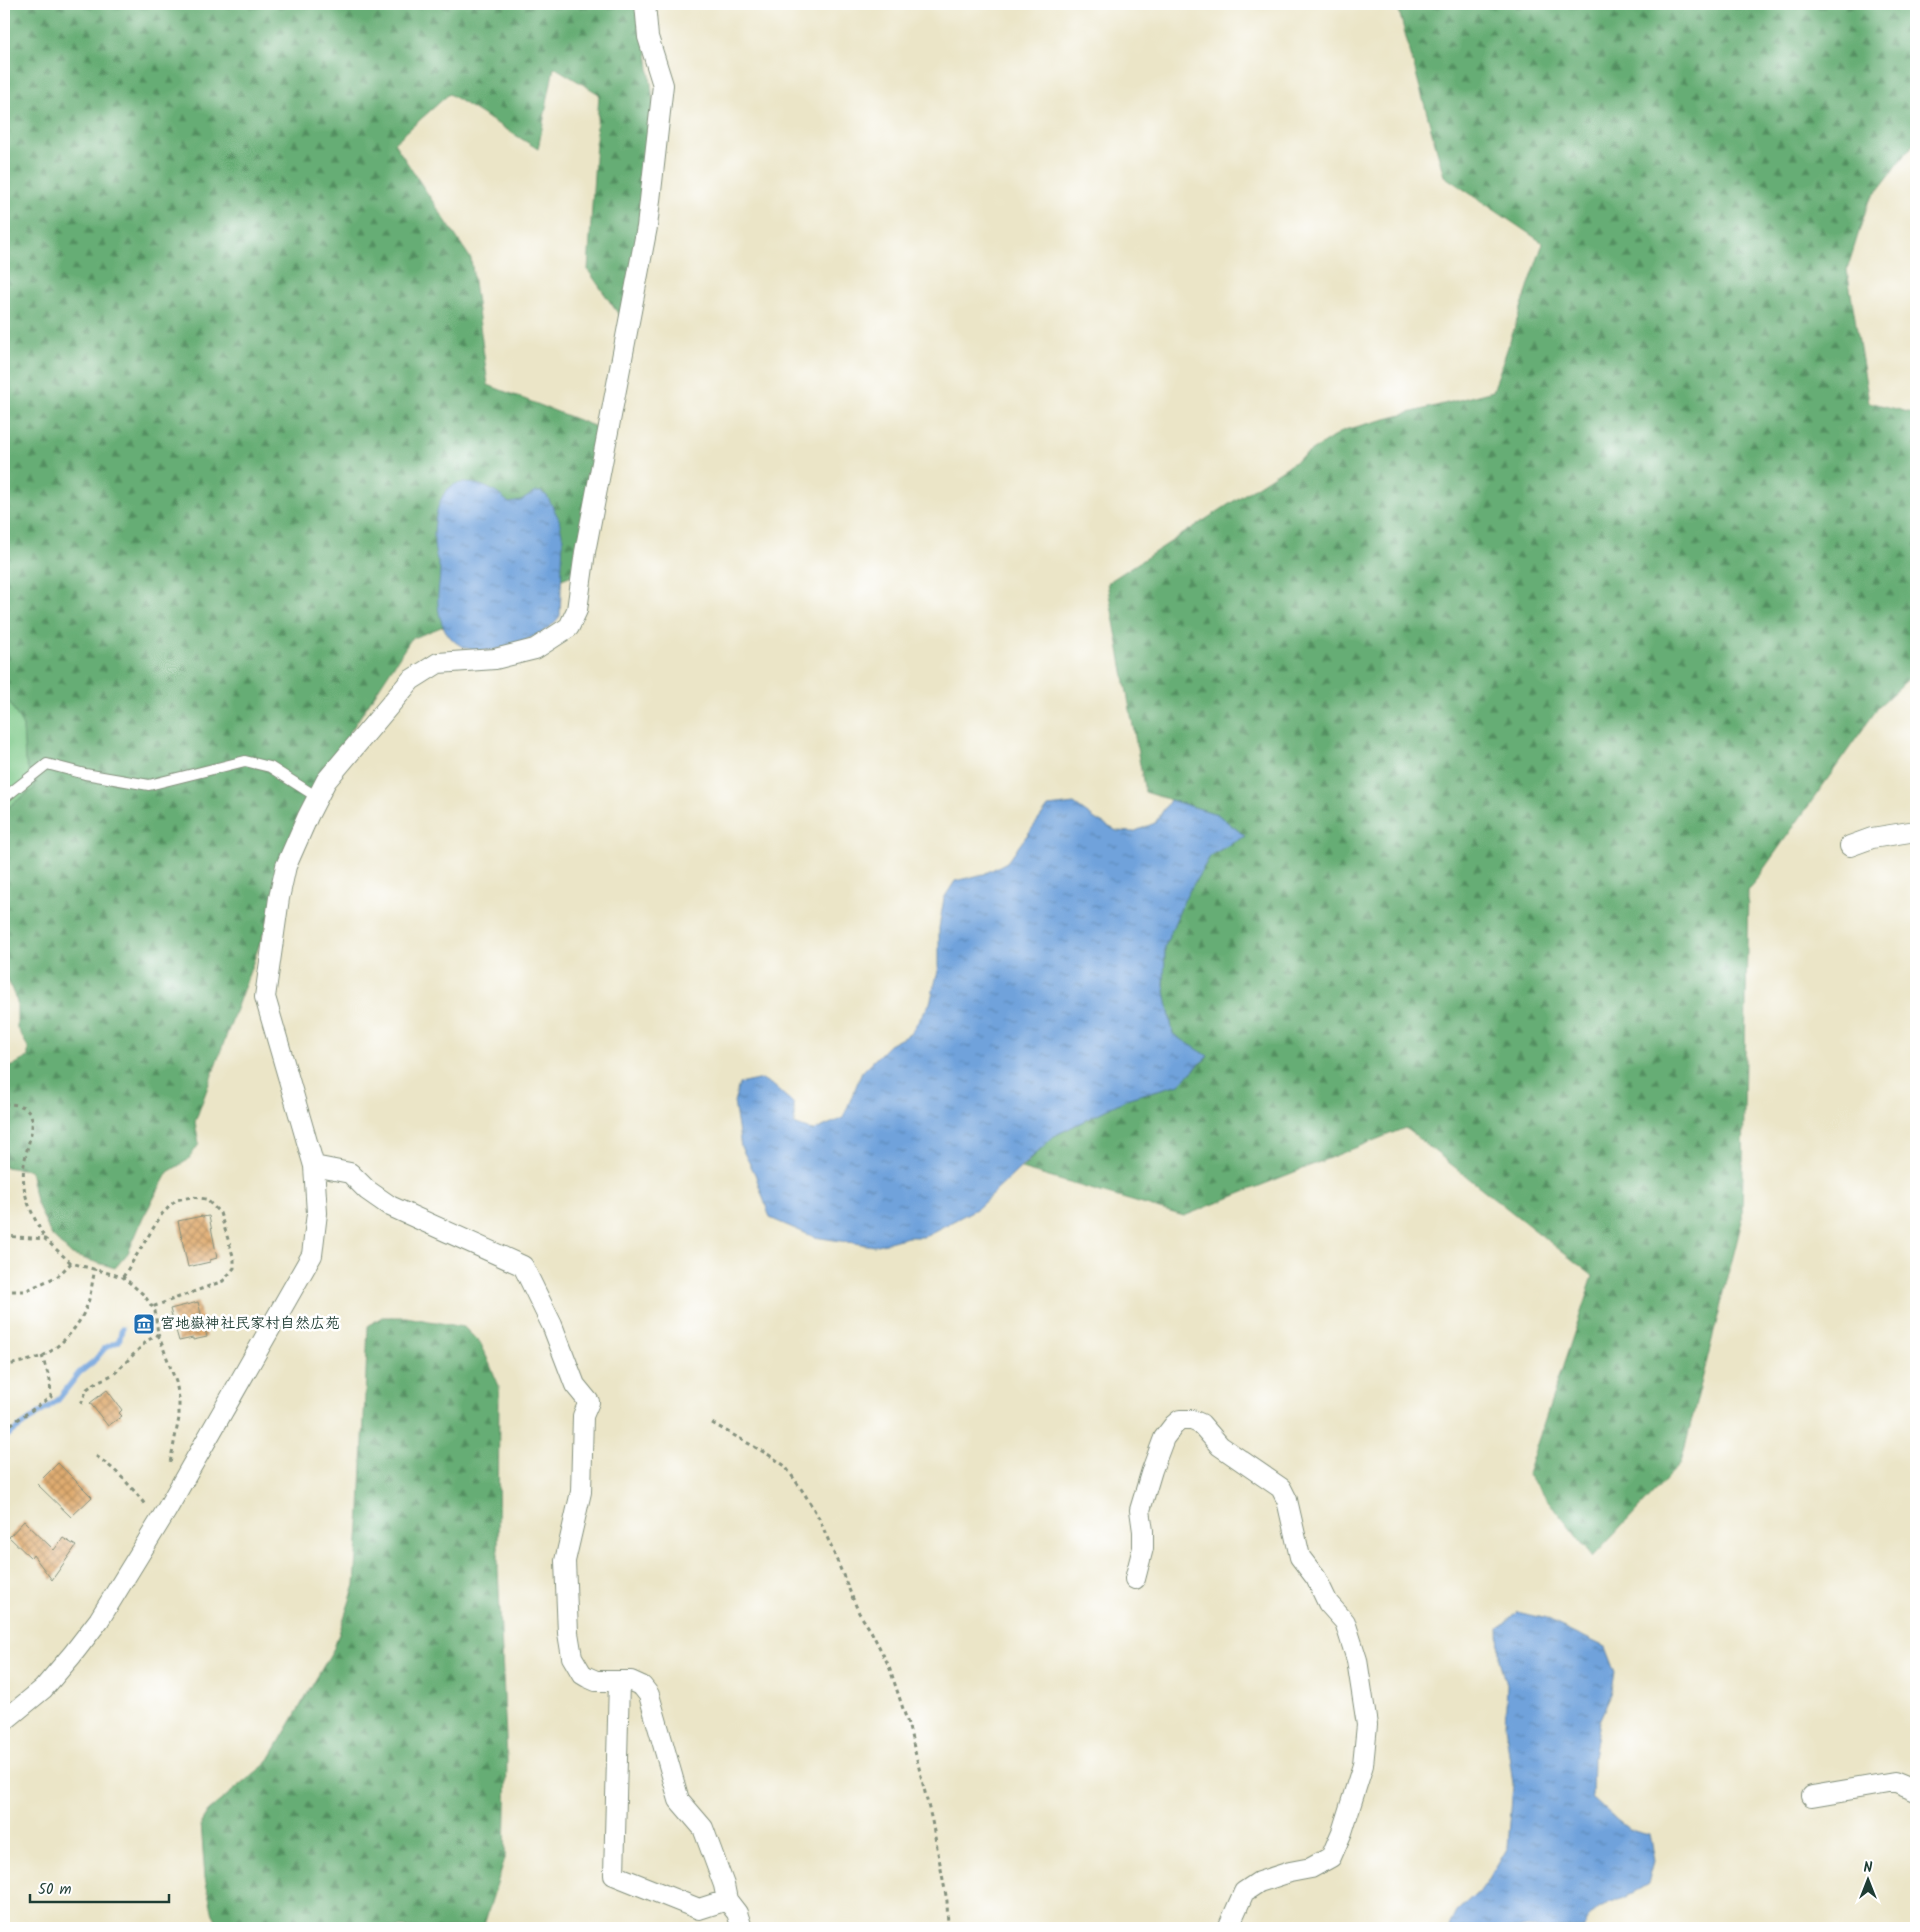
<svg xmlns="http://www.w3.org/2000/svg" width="1920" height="1932" font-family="Kalam,'Klee One',sans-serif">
  <defs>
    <pattern id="forest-firs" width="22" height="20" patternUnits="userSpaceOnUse" patternTransform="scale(1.25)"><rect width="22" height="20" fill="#66ad74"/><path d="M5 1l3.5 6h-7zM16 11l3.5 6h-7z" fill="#538e60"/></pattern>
    <pattern id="water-ripples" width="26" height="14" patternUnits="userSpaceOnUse" patternTransform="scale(1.25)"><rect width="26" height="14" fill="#6fa2db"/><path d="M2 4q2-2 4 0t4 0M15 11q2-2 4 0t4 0" fill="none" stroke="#5b85b2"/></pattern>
    <pattern id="building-cross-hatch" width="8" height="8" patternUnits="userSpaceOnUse" patternTransform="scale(1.25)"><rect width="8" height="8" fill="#dfab6f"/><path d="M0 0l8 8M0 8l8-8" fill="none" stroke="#b48c5c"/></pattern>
  </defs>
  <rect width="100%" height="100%" fill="#fff"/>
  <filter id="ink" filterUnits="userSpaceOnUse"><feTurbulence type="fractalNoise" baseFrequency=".02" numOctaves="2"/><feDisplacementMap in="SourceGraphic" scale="10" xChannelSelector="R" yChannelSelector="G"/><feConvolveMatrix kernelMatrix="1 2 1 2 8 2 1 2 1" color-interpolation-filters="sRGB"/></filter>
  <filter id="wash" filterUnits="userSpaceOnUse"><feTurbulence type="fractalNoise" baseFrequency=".0096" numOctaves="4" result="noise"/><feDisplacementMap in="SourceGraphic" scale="20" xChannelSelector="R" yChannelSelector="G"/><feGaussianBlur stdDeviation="1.12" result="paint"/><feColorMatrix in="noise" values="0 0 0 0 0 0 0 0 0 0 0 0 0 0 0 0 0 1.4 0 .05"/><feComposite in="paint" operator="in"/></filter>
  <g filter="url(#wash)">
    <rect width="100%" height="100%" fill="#ebe5c7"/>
    <path fill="#7dc988" stroke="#4e835e" d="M4,698L10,703L23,726L25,760L35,788L4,810Z"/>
    <path fill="url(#forest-firs)" stroke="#427554" d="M4,4H641L659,149L626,325L588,270L599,94L554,67L538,149L449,94L394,143L471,259L488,385L604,430L577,573L411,639L320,778L195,1122L199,1144L188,1160L168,1172L143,1218L128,1253L115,1268L72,1255L51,1235L36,1201L30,1170L4,1167V1068L12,1066L28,1057V1047L17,1028V1002L7,978L4,979V810L35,788L25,760L23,726L10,703L4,698Z
      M1397,4H1916V136L1912,146L1868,203L1847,270L1869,402L1916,414V672L1880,705L1748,891L1742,1221L1681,1463L1593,1557L1527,1474L1593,1276L1405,1128L1184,1216L1021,1169L1054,1136L1129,1098L1179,1084L1208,1057L1173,1034L1164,986L1165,946L1185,898L1211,855L1245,836L1217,814L1145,792L1107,583L1344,430L1493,391L1543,243L1444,176Z
      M382,1317H406L464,1327L481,1344L499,1386L498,1569L507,1759L505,1858L483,1928H220L213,1915L205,1878L201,1823L209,1810L267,1763L334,1648L355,1585L360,1510L368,1326Z"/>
    <path fill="url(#water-ripples)" stroke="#477088" d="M465,483C483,483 496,491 509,503L521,501L535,492H541L547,496L559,519L563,539L560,616C547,634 529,639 509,646C472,659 441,646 438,604C437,593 440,581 440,570C439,564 436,558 435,551C432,534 435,493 454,485C456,483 462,483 465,483Z
      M1170,800L1217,814L1245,836L1211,855L1185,898L1165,946L1164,986L1173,1034L1208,1056L1179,1084L1129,1098L1054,1136L978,1208L923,1237H908L874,1246L814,1237L770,1218L755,1174L741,1147L734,1102L739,1084L762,1079L774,1086L794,1104V1124L813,1131L843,1118L862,1072L889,1045L910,1034L930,1003L939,967V928L944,898L955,881L984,874L1007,862L1048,807L1074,804L1098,821L1117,831L1133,832L1155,823Z
      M1517,1612L1547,1619L1605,1647L1615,1673L1611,1695L1599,1721L1593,1758L1592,1797L1617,1820L1630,1830L1649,1835L1654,1861L1648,1883C1641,1887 1634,1892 1627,1895C1612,1903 1588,1908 1585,1928H1448L1456,1912L1487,1883L1508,1847L1513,1784L1505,1725L1507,1684L1500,1660L1499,1629Z"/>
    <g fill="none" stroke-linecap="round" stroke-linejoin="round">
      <path stroke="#6fa2db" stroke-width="5.5" d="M4,1438L58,1400L79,1373L94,1361L105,1348L119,1341L122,1329"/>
    </g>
    <g id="blocks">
      <path fill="url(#building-cross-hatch)" d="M202,1216V1217L209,1216L217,1258L210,1260V1262L188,1267L178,1221Z
        M198,1302L207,1337L193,1340V1338L179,1341L170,1309Z
        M107,1390L122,1410L119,1413L122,1416L108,1426L90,1403Z
        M58,1463L92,1497L71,1517L37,1484Z
        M24,1521L54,1550L63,1538L76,1546L52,1580L33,1555L31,1558L9,1537Z"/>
    </g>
  </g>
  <g filter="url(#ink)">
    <use href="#blocks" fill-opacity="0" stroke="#85917e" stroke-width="1"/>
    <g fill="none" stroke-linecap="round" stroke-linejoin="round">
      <g stroke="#85917e" stroke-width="12">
        <path id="service" d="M4,798L47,764L85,774L149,785L245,761L270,767L317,797"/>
      </g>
      <g stroke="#85917e" stroke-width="22">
        <path id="minor" d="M1850,846L1872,838L1916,831
          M314,1166L350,1173L367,1190L390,1206L523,1266L552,1325L575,1385L589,1402L583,1416L581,1492L565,1561L568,1633L572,1657L582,1674L587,1677L596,1681H631L642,1686L649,1695L679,1800L703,1828L724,1885L727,1900L737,1913L742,1928
          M1135,1579L1143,1548V1531L1140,1510L1152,1470L1164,1438L1174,1425L1180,1420H1192L1201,1424L1220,1446L1281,1488L1287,1500L1300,1557L1316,1578L1328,1603L1345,1622L1357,1660L1367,1725L1363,1765L1342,1832L1331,1857L1311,1868L1290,1872L1259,1882L1244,1892L1228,1928
          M619,1681L614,1875L699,1909L727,1900
          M4,1721L43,1689L72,1655L99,1620L166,1511L312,1255L317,1213L314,1166L265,997L279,898L286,866L308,816L326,781L411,680L438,663L495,659L535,649L569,627L577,610L585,552L647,227L663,85L648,37L645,4
          M1812,1796L1894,1782L1916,1791"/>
      </g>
      <path stroke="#85917e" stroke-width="3" stroke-dasharray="4 4" stroke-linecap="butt" d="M4,1104C46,1103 30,1132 25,1159C23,1167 23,1177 24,1186C26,1204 37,1223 45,1239
        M4,1236L45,1239L71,1263
        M123,1277L162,1214L176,1200L192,1197L206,1199L220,1213L234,1259V1268L223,1281L152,1307
        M4,1291H25L58,1276L71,1263L123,1277L144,1295L155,1311L158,1334L176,1382L179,1398V1418L170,1463
        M4,1366C16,1363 30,1361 42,1356C60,1348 79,1326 86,1308C91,1296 92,1282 95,1269
        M81,1404L87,1389L97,1382L114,1374L147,1341L158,1334
        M712,1423L769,1455L785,1466L804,1493L819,1518L859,1613L871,1631L889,1666L909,1727L932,1821L947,1901L948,1928
        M4,1429L51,1397L50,1380L42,1356
        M96,1456C117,1470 131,1486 146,1506"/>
      <use href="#service" stroke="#fff" stroke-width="10"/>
      <use href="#minor" stroke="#fff" stroke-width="20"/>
    </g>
  </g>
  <defs>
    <g id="museum-square" transform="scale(1.125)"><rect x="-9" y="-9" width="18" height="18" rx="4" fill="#1f6fb2" stroke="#fff"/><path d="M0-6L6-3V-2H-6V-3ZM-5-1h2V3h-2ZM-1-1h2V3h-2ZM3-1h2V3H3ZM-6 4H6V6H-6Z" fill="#fff"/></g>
  </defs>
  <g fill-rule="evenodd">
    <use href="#museum-square" x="144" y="1324"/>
  </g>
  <g text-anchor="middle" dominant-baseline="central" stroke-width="5" stroke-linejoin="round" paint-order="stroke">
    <g font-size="15" font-weight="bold" fill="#1f3d34" stroke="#fff" text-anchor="start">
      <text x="160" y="1324">宮地嶽神社民家村自然広苑</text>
    </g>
  </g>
  <rect width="1920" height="1932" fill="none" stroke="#fff" stroke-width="20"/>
  <g transform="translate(1868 1880)" stroke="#ffffff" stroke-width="4" paint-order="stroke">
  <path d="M0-4L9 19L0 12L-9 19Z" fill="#1f3d34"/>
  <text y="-8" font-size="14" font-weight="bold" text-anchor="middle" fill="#1f3d34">N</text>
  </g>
  <path d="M30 1894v8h139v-8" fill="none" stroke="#1f3d34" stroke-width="2.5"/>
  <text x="38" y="1894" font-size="15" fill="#1f3d34" stroke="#ffffff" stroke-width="4" paint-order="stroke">50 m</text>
</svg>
